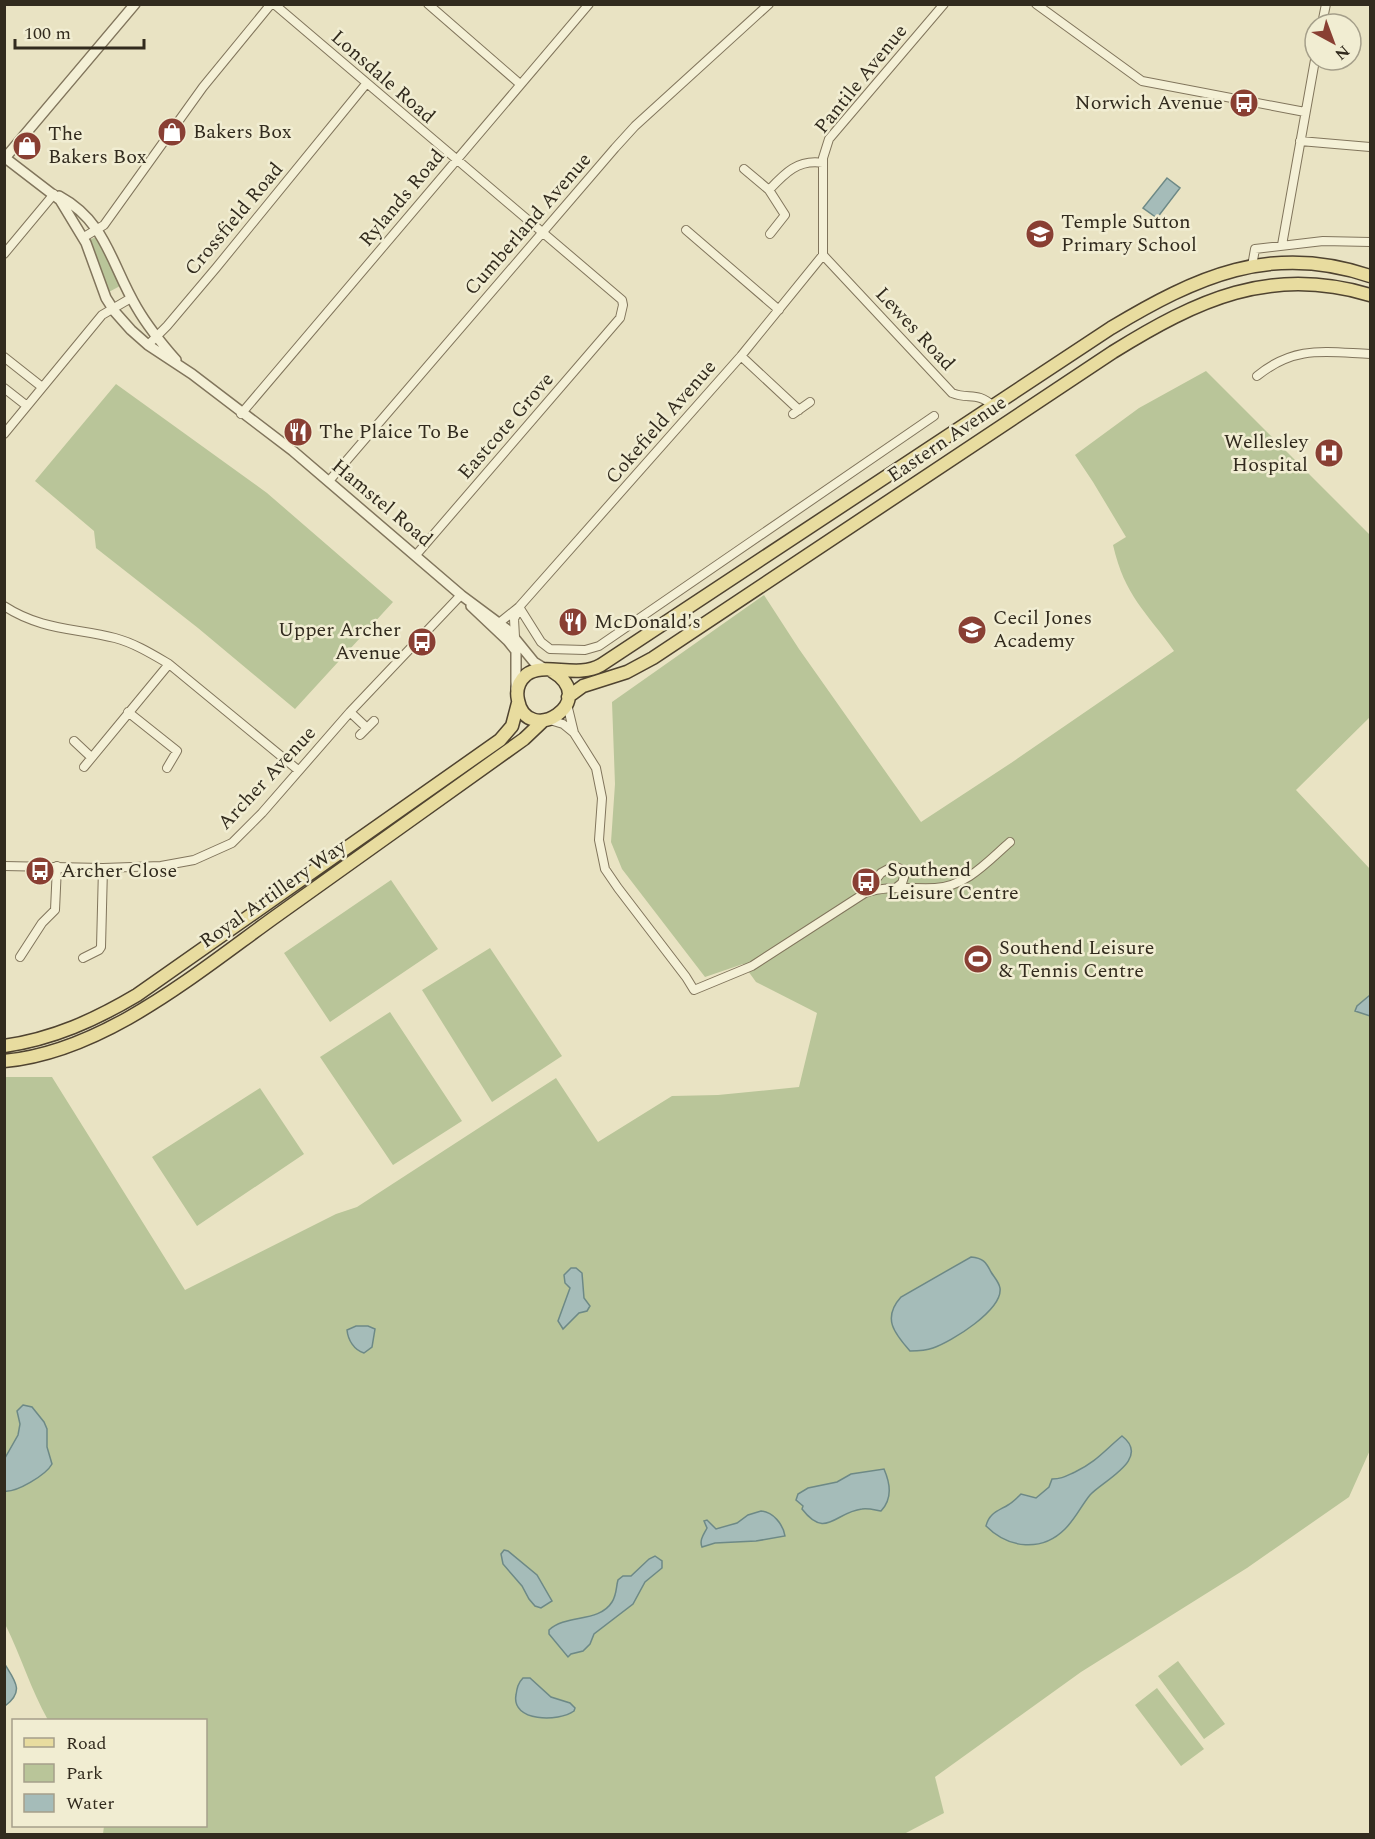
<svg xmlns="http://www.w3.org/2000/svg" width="1375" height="1839" font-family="Spectral,serif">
  <rect width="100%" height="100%" fill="#e9e3c3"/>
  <path fill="#b9c599" d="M96,237L120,286L107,293L89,240Z
    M1206,371L1370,535V717L1296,790L1370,869V1450L1349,1497L1247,1568L1081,1672L935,1777L944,1813L904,1834H103L104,1826H206V1720H48C31,1690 21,1656 5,1624V1077H52L185,1290L336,1214L357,1207L556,1078L598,1142L672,1096L718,1095L799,1087L817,1013L756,982L743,964L705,977L622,869L611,842L615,784L612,702L764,595L799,649L921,822L1011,763L1174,651C1146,611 1125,597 1113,545L1126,537L1093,482L1075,455L1139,408Z
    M116,384L267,493L393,602L295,709L198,628L96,548L94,531L35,481Z
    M391,880L438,949L330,1022L284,953Z
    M490,948L562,1056L492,1102L422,990Z
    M390,1012L462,1121L393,1165L320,1057Z
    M260,1088L304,1154L197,1226L152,1157Z
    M1178,1661L1225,1724L1204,1739L1158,1676Z
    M1157,1688L1204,1749L1181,1766L1135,1705Z"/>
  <path fill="#a5bcb9" stroke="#6d8986" stroke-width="1.5" d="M1167,178L1180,188L1157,218L1143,208Z
    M1370,995V1016L1355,1011L1357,1006Z
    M971,1257C983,1258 986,1262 991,1272C994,1277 999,1282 1000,1288C1003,1310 951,1342 933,1348C925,1351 918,1351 910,1351C894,1333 882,1318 901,1297Z
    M571,1268H576L582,1273L584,1298L590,1306L587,1311L579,1313L563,1329L558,1321L570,1288L565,1283L564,1275Z
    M356,1326H368L375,1329L372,1347L364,1353C354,1350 348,1340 347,1330Z
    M23,1405L32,1407L44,1422L47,1429V1447L52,1464C46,1475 16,1493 4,1491L5,1458L18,1435L20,1424L17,1411Z
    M1122,1436C1152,1459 1102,1481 1090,1495C1081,1506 1076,1518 1065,1529C1042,1552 1009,1549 986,1526C989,1513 998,1511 1008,1505C1013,1502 1017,1498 1021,1494L1036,1498L1049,1487L1052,1479C1062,1479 1066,1476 1075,1472C1096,1462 1105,1450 1122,1436Z
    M884,1469C890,1483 893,1498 881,1511C875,1510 868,1508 862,1509C835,1512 826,1540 802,1509L803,1506L796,1500L798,1494L808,1488L837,1482L851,1474Z
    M761,1511C773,1512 783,1524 785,1536L756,1541L715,1543L702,1547C699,1540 704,1534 707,1528L704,1521L707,1520L716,1529L737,1523L748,1515Z
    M504,1550L508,1551L537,1575L552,1601L541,1608L535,1606L529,1599L522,1586L503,1564L501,1554Z
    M655,1556L662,1561V1568L645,1582L633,1604L594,1634L590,1644L583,1651L571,1654L568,1657L549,1634V1630C566,1614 599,1623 612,1602C617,1594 616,1586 618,1580L623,1576H631L649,1559Z
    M4,1663C15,1681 25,1691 5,1706Z
    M523,1678H530L551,1697L570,1703L575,1708L574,1711C559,1722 511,1722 516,1695C517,1688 518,1683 523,1678Z"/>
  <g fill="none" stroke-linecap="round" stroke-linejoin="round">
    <g stroke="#81755c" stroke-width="10">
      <path id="minor" d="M274,4L622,300L623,305L620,318L416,555
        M428,4L520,84
        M1036,4L1142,81L1305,112
        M1322,24L1326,4
        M1300,141L1370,147
        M744,169L769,190L785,215L770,234
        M769,190C785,173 798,159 823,163
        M686,230L779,310
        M84,237L104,225L203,87L271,4
        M1282,245L1315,60
        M4,254L54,194
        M823,255V158L829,139L944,4
        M823,255L952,393C969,400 977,391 993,406
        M1252,266L1255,249L1323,241L1370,242
        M148,345L167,326L216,268L366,84
        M741,356L799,410
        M4,357L42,387
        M1257,376C1295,345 1325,352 1370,354
        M4,388L27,406
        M241,414L589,4
        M793,414L810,402
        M4,434L102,315L131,298
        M329,481L615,148L635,126L769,4
        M4,606C41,630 74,628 115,638C134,643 152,654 169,664L298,770
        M519,607L541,642L550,649L585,650L599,646L934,416
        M500,629L499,623L519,607L741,356L823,255
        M515,637L514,619L519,609
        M567,704L574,733
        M128,712L177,751L167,768
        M350,712L367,728
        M550,720L563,724L574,733L596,768L602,798L599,840L605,869L618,888L686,977L694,990L752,966L865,893C888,885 911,889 935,888C966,887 988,861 1010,842
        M360,735L374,721
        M74,741L91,757
        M84,767L169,664
        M4,866L103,868L161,866L194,860L232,843L262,813L350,712L461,595
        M866,892L881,873L894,866L901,869L904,877L902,883L897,887
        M20,957L42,923L55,910L57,866
        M83,958L99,950L101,947L103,868"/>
    </g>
    <g stroke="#81755c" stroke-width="12">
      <path id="tertiary" d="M4,157L60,200L86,243L106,298L115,312L131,330L148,345L192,374L293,451L461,595L508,630L534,662L547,670
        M5,158L135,4
        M59,196C107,222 111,265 137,308C148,327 162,344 176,360
        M471,606L508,641L516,651V689"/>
    </g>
    <g stroke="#4f4330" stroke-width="15">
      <path id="primary" d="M552,671C602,701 527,748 518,700C516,691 518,682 526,675C543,661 577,679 601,665L1111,328C1196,277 1271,242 1370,276
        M568,697L583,686L627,672L653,658L1113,352C1197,300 1270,265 1370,295
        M4,1046C53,1039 95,1020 137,995L500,740L512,726L518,703
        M4,1061C105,1052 199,971 279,914C361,856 442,797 524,739L543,721"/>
    </g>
    <use href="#minor" stroke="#f4f0d6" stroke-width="8"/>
    <use href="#tertiary" stroke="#f4f0d6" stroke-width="9"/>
    <use href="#primary" stroke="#e8dc9f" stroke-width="12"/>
  </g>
  <defs>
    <g id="bus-disc" transform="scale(1.5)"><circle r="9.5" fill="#893f33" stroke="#f1edd2"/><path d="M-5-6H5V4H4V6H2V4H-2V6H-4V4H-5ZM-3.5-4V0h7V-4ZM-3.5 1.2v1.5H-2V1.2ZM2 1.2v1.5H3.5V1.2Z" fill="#fff"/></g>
    <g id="shop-disc" transform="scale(1.5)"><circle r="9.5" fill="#893f33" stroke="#f1edd2"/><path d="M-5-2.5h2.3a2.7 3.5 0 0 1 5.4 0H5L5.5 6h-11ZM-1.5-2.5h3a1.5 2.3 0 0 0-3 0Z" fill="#fff"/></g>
    <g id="school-disc" transform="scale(1.5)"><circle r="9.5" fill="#893f33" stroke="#f1edd2"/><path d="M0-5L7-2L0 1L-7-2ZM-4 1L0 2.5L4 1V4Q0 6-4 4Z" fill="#fff"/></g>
    <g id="restaurant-disc" transform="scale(1.5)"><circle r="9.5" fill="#893f33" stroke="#f1edd2"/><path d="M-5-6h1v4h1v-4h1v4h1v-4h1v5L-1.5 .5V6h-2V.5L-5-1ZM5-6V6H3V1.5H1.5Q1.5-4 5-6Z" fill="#fff"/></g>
    <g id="hospital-disc" transform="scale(1.5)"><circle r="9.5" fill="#893f33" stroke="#f1edd2"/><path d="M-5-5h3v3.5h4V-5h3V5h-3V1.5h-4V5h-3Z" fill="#fff"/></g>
    <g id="stadium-disc" transform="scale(1.5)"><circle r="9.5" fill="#893f33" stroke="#f1edd2"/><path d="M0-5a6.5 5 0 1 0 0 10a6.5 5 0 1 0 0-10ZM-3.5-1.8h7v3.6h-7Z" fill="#fff"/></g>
  </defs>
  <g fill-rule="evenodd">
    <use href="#bus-disc" x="1244" y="103"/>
    <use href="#shop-disc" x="172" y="132"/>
    <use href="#shop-disc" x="27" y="146"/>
    <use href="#school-disc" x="1040" y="234"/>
    <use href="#restaurant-disc" x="298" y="432"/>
    <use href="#hospital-disc" x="1329" y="453"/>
    <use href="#restaurant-disc" x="573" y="622"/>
    <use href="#school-disc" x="972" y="630"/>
    <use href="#bus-disc" x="422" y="642"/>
    <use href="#bus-disc" x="40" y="871"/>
    <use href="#bus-disc" x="866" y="882"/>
    <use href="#stadium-disc" x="978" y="959"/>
  </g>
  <g text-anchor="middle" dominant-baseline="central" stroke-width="5" stroke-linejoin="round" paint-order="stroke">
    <g font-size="20" fill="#322b1e" stroke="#f1edd2">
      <text transform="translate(383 77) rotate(41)">Lonsdale Road</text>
      <text transform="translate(861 79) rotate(-51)">Pantile Avenue</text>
      <text transform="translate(402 198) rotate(-50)">Rylands Road</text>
      <text transform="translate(234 219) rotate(-50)">Crossfield Road</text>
      <text transform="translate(528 224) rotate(-49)">Cumberland Avenue</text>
      <text transform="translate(915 329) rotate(47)">Lewes Road</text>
      <text transform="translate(661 422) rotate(-49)">Cokefield Avenue</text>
      <text transform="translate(506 426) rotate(-49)">Eastcote Grove</text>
      <text transform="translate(947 439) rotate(-34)">Eastern Avenue</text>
      <text transform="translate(382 503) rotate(40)">Hamstel Road</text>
      <text transform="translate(267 778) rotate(-47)">Archer Avenue</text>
      <text transform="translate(273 894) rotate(-35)">Royal Artillery Way</text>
    </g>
    <g font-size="20" fill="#322b1e" stroke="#f1edd2" text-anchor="start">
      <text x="1223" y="103" text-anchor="end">Norwich Avenue</text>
      <text x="193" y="132">Bakers Box</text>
      <text x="48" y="134">The<tspan x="48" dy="23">Bakers Box</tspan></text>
      <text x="1061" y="222">Temple Sutton<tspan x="1061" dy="23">Primary School</tspan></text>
      <text x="319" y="432">The Plaice To Be</text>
      <text x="1308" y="442" text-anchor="end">Wellesley<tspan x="1308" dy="23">Hospital</tspan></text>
      <text x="993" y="618">Cecil Jones<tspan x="993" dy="23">Academy</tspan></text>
      <text x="594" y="622">McDonald's</text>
      <text x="401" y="630" text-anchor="end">Upper Archer<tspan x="401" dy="23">Avenue</tspan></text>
      <text x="887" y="870">Southend<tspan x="887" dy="23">Leisure Centre</tspan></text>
      <text x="61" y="871">Archer Close</text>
      <text x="999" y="948">Southend Leisure<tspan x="999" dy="23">&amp; Tennis Centre</tspan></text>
    </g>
  </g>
  <rect width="1375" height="1839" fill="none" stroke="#322b1e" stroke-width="12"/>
  <rect x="12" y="1719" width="195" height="108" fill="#f1edd2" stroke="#a59f8a" stroke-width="1.5"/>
  <rect x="24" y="1738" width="30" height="9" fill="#e8dc9f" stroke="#a59f8a" stroke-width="1.5"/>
  <text x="66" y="1749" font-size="18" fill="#322b1e">Road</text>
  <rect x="24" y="1764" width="30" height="18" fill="#b9c599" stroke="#a59f8a" stroke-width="1.5"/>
  <text x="66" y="1779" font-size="18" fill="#322b1e">Park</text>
  <rect x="24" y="1794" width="30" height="18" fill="#a5bcb9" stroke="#a59f8a" stroke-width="1.5"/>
  <text x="66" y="1809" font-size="18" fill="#322b1e">Water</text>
  <g transform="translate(1333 42) rotate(139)"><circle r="28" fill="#f1edd2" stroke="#a59f8a" stroke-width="1.5"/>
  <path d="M0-4.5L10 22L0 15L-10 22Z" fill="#893f33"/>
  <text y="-9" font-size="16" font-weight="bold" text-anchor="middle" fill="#322b1e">N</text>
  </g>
  <path d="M15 39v9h129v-9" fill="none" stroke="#322b1e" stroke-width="3"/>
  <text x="24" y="39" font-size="18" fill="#322b1e" stroke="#f1edd2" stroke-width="4.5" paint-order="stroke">100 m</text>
</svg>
